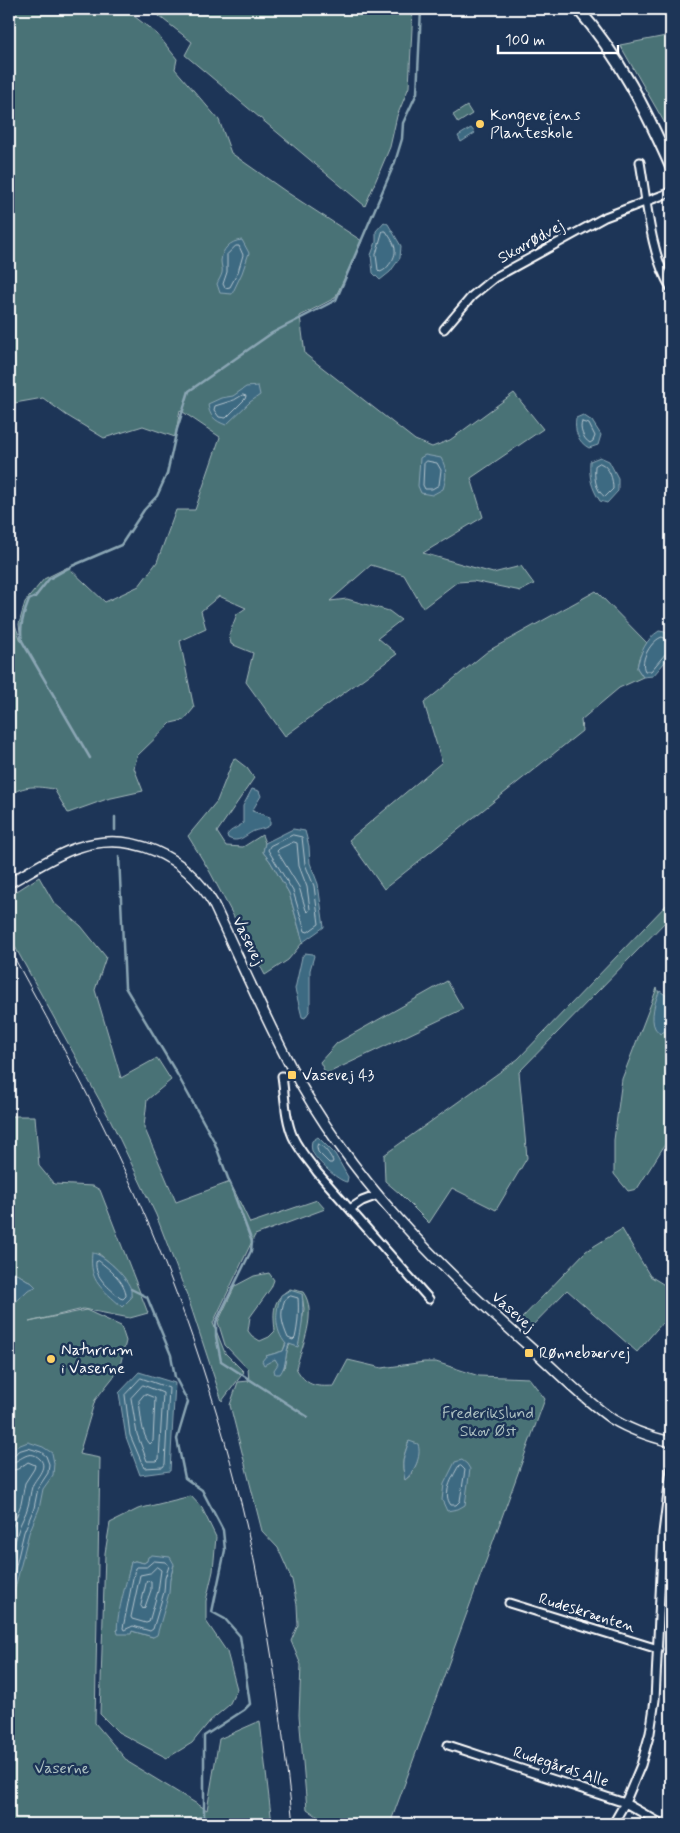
<svg xmlns="http://www.w3.org/2000/svg" width="680" height="1833" font-family="Mynerve,sans-serif">
  <rect width="100%" height="100%" fill="#1d3557"/>
  <filter id="ink" filterUnits="userSpaceOnUse"><feTurbulence type="fractalNoise" baseFrequency=".02" numOctaves="2"/><feDisplacementMap in="SourceGraphic" scale="10" xChannelSelector="R" yChannelSelector="G"/><feConvolveMatrix kernelMatrix="1 2 1 2 8 2 1 2 1" color-interpolation-filters="sRGB"/></filter>
  <g filter="url(#ink)">
    <path fill="#497276" stroke="#a4b8ba" fill-rule="evenodd" d="M9,9H125L157,34L177,59L175,69L219,120L231,153L288,193L362,241L335,298L300,316L305,354L415,440L432,447L450,440L514,393L543,429L471,478L483,517L423,553L493,573L521,566L534,584L521,591L473,581L457,582L423,608L404,575L371,565L330,601L347,599L389,611L401,620L378,638L397,654L285,736L246,682L253,653L231,644L229,635L237,614L246,608L219,596L201,611L206,629L180,641L194,708L184,720L171,723L137,756L134,768L143,791L107,799L68,813L54,789C35,786 25,785 9,795V620L14,622L21,641L19,624L25,602L44,579L68,567L105,602L139,586L157,562L176,510H195L220,437L180,410L175,437L143,426L104,438L66,415L43,398L9,404Z
      M150,9H413L409,87L397,116L390,147L365,206L185,55L192,42Z
      M671,35V134L620,45Z
      M467,106L472,114L458,123L453,115Z
      M596,591L647,643L639,658L637,668L643,677L619,688L581,720L582,731L384,889L349,840L442,762L424,703L488,651Z
      M234,758L247,768L254,778L217,832L226,846L243,847L262,835L265,843L263,852L270,861L289,893L303,942L288,960L265,975L210,872L188,836L217,801Z
      M39,877L54,903L81,926L106,957L95,990L121,1078L157,1058L171,1080L147,1100L144,1127L176,1202L230,1182L250,1223L317,1200L325,1209L255,1235L213,1323L225,1353L244,1372L222,1401L187,1295L156,1215L111,1121L9,936V896Z
      M671,900V916L519,1072L527,1158L496,1210L452,1188L429,1223L399,1193L385,1181L384,1155L518,1059Z
      M447,981L463,1009L326,1074L320,1062L337,1043Z
      M657,988L671,1025V1135L637,1189L628,1191L614,1174V1140L622,1079Z
      M9,1116H35L39,1166L54,1184L93,1186L100,1190L148,1313L130,1318L83,1309L29,1322L86,1310L121,1326L126,1341L119,1370L95,1400L79,1454L100,1458L95,1723L128,1762L207,1810L219,1739L260,1721L272,1824H9V1308L28,1290L32,1283L11,1270L9,1271ZM98,1253C112,1265 131,1278 131,1298L122,1307Z
      M622,1229L650,1276L671,1289V1315H669L637,1352L567,1290L527,1331L522,1318L586,1251Z
      M269,1273L274,1280L271,1288L250,1317L248,1331L252,1336L260,1341L269,1337L275,1331C273,1312 272,1299 290,1289L303,1292C318,1312 302,1346 296,1368C306,1386 315,1387 334,1386L348,1360L382,1368L424,1362H436L479,1376L529,1378L545,1399L390,1824H304L303,1820L321,1819L307,1809L299,1715L301,1665L291,1641L298,1625L297,1605L292,1580L278,1548L262,1531L230,1405L238,1382L249,1381L248,1369L225,1345L218,1322L235,1286L254,1276ZM302,1294L304,1309L298,1346L290,1344L287,1351L284,1369L275,1359L270,1360L266,1356L283,1351ZM409,1441L417,1462L412,1474L405,1480C401,1462 403,1458 409,1441Z
      M191,1496L202,1508L216,1537L213,1571L206,1601V1621L227,1652L237,1689L229,1705L210,1721L192,1743L167,1758L118,1732L100,1714L105,1553L110,1523L138,1509ZM135,1561L144,1563L147,1561L174,1565L153,1637L132,1631H117L131,1562Z"/>
    <path fill="#3e6a82" stroke="#8ba6b4" d="M471,128L475,133L461,142L458,136Z
      M384,222L388,224L401,246L400,258L390,272L380,280L373,273L371,255L376,242V231Z
      M242,240L249,253L242,273L232,294L220,293L217,284C218,281 221,277 222,273C223,269 221,265 221,261C222,249 230,241 242,240Z
      M258,386L260,395L250,402L226,425C215,421 209,416 208,404L221,398L233,396L246,387Z
      M583,415L592,421L601,435L598,445L589,448C578,442 574,431 576,418Z
      M425,455L441,458C447,469 447,477 443,489L432,495L421,493L418,486L420,458Z
      M600,457L609,461L618,478V491L607,503L600,501C591,487 589,477 590,461Z
      M659,631L665,632L671,638V655L653,676L643,677L637,668C640,653 646,639 659,631Z
      M252,789L259,791L261,796L252,811L270,817V825C265,829 260,829 254,831C245,835 239,844 228,838L227,835C231,829 238,828 243,823V806Z
      M293,829L305,831L309,846L310,863L318,884L324,927L303,942L289,893L270,861L263,852L265,843Z
      M305,953L313,954L314,956L310,970V1010L305,1018L302,1017L295,989L302,957Z
      M660,991L671,999L670,1028L660,1034C659,1032 656,1030 655,1028C650,1019 655,999 660,991Z
      M318,1137L335,1154L348,1177L347,1182C338,1181 317,1161 313,1153C311,1149 311,1145 312,1141Z
      M92,1253C103,1253 129,1279 131,1290C131,1293 131,1296 131,1298L122,1307C102,1288 89,1283 92,1253Z
      M11,1270L32,1283L36,1287L28,1290L9,1308V1271Z
      M290,1290L302,1294C304,1312 302,1329 298,1347L289,1344C285,1354 287,1365 280,1374H275L274,1370L278,1364L275,1359L264,1365L262,1361L266,1356L283,1351L286,1344C274,1330 275,1312 281,1295Z
      M139,1372L175,1383L170,1471L140,1475L126,1437L119,1393Z
      M409,1441L418,1444C422,1457 414,1472 405,1480C401,1461 403,1459 409,1441Z
      M28,1442L43,1447L52,1453L54,1463L53,1475L43,1489L39,1509L29,1533L9,1612V1455L15,1447Z
      M462,1460L467,1464L470,1469L465,1505L458,1509L447,1511L442,1500L444,1484L455,1462Z
      M152,1555L170,1557L174,1564L170,1579L169,1593L157,1635L153,1637L132,1631L131,1634H118C114,1621 128,1578 131,1562L135,1561L144,1563L147,1561L148,1557Z"/>
    <g fill="none" stroke-linecap="round" stroke-linejoin="round">
      <path stroke="#b2c3cd" stroke-width="1" d="M383,231H386C393,242 399,249 392,261C388,266 386,270 380,272L378,270L376,255Z
        M236,246H239L243,255L238,272L230,287L225,288L223,284L227,272V255Z
        M243,395L246,396L245,399L226,418L219,417L214,410L215,406L234,400Z
        M582,422L589,424L595,436L593,441L590,443C583,439 579,428 582,422Z
        M427,461L437,463L441,470L439,485L432,489H425L423,485L424,464Z
        M600,463C610,467 613,479 613,489L605,497C595,490 594,477 595,466Z
        M671,641L662,637C652,640 639,660 645,671H651L666,653L671,652
        M293,835L302,837L305,864L314,886L319,924L308,932L305,931L293,891L268,850L270,846Z
        M294,842L297,843L299,866L307,887L310,909L308,912L306,910L299,887L277,851L279,849Z
        M318,1144C324,1146 330,1155 333,1161L332,1163H329L318,1152L317,1147Z
        M99,1261C109,1269 126,1282 126,1296L123,1299L120,1298C110,1288 94,1278 96,1262Z
        M291,1296L298,1298C299,1311 298,1325 295,1338L293,1340L288,1338C282,1324 279,1314 285,1299Z
        M141,1378L169,1388L165,1464L163,1467L144,1468L130,1435L125,1395Z
        M143,1385L163,1393L159,1459L157,1461H147L137,1434L131,1398Z
        M145,1394L155,1398L153,1441L150,1444C141,1435 141,1413 139,1401Z
        M9,1457L14,1456L18,1451L28,1448L41,1452L46,1456L49,1464L48,1473L38,1488L34,1508L24,1532L9,1595
        M9,1463C20,1463 28,1447 40,1459C49,1468 34,1479 32,1487C30,1493 30,1500 28,1506C26,1515 20,1523 18,1531C14,1544 12,1557 9,1570
        M461,1466L465,1470L460,1501L456,1505H451C442,1494 452,1478 458,1467Z
        M9,1471L18,1469L28,1462L35,1465L34,1469L25,1483L21,1504L9,1537
        M154,1561L166,1562L169,1566L165,1578L164,1592L153,1629L150,1631L133,1626L124,1630L123,1628L135,1568L137,1567H146Z
        M157,1567L161,1570L158,1591L149,1622L146,1623L132,1619L131,1617L140,1575L150,1573Z
        M147,1581L151,1582V1590L145,1607L143,1609L141,1606Z"/>
      <path stroke="#8ba6b4" stroke-width="2.5" d="M9,96L12,101
        M90,758L22,641C19,626 24,614 29,600L35,597L49,579L72,566L121,545L144,510L157,496L167,474L177,429L189,391L272,333L336,300L395,162L402,139L403,123L417,93L421,9
        M115,817V830
        M119,856L125,987L177,1074L214,1141L252,1242L251,1251L216,1322V1336L221,1361L308,1417
        M131,1289L147,1297L171,1355L175,1377L188,1402L177,1439L185,1478L202,1490L223,1530L225,1550L212,1612L225,1619L240,1636L250,1704L244,1710L204,1736V1816L178,1824"/>
      <g stroke="#fff" stroke-width="11">
        <path id="minor" d="M640,162C647,202 650,254 671,288
          M444,329L472,296L494,278L605,217L671,192
          M282,1076C285,1096 285,1119 293,1137C299,1150 309,1161 317,1172L429,1299
          M350,1209L362,1201L378,1195
          M509,1603L658,1649
          M448,1745L625,1803L662,1824
          M613,1824L625,1803L641,1765L650,1733L655,1700L663,1533L671,1469"/>
      </g>
      <g stroke="#fff" stroke-width="12">
        <path id="tertiary" d="M9,883C31,871 53,856 76,848C131,829 185,856 213,903C239,958 263,1014 291,1067C351,1180 438,1266 532,1349C558,1372 583,1399 612,1419C630,1430 651,1437 671,1442"/>
      </g>
      <g stroke="#fff" stroke-width="14">
        <path id="secondary" d="M578,9C619,56 646,110 671,167"/>
      </g>
      <use href="#minor" stroke="#1d3557" stroke-width="7"/>
      <use href="#tertiary" stroke="#1d3557" stroke-width="9"/>
      <use href="#secondary" stroke="#1d3557" stroke-width="10"/>
      <path stroke="#fff" stroke-width="1" d="M9,948C59,1040 109,1131 150,1227C201,1349 240,1477 263,1607C277,1679 285,1752 293,1824"/>
    </g>
  </g>
  <g fill="#ffd166" stroke="#1d3557" stroke-width="2">
    <circle cx="480" cy="124" r="5"/>
    <rect x="287" y="1070" width="10" height="10" rx="2.5"/>
    <rect x="524" y="1348" width="10" height="10" rx="2.5"/>
    <circle cx="51" cy="1359" r="5"/>
  </g>
  <g text-anchor="middle" dominant-baseline="central" stroke-width="5" stroke-linejoin="round" paint-order="stroke">
    <g font-size="16" fill="#fff" stroke="#1d3557" text-anchor="start">
      <text x="490" y="115">Kongevejens<tspan x="490" dy="18">Planteskole</tspan></text>
      <text x="302" y="1075">Vasevej 43</text>
      <text x="61" y="1350">Naturrum<tspan x="61" dy="18">i Vaserne</tspan></text>
      <text x="539" y="1353">Rønnebærvej</text>
    </g>
    <g font-size="16" fill="#fff" stroke="#1d3557">
      <text transform="translate(531 242) rotate(-29)">Skovrødvej</text>
      <text transform="translate(248 941) rotate(64)">Vasevej</text>
      <text transform="translate(513 1312) rotate(42)">Vasevej</text>
      <text transform="translate(587 1613) rotate(17)">Rudeskrænten</text>
      <text transform="translate(561 1767) rotate(18)">Rudegårds Alle</text>
    </g>
    <g font-size="16" fill="#adc0c1" stroke="#1d3557">
      <text x="488" y="1413">Frederikslund<tspan x="488" dy="18">Skov Øst</tspan></text>
      <text x="62" y="1768">Vaserne</text>
    </g>
  </g>
  <rect width="680" height="1833" fill="none" stroke="#1d3557" stroke-width="30"/>
  <rect x="15" y="15" width="650" height="1803" fill="none" stroke="#fff" stroke-width="2" filter="url(#ink)"/>
  <path d="M498 45v8h120v-8" fill="none" stroke="#ffffff" stroke-width="2.5"/>
  <text x="505" y="45" font-size="15" fill="#ffffff" stroke="#1d3557" stroke-width="4" paint-order="stroke">100 m</text>
</svg>
